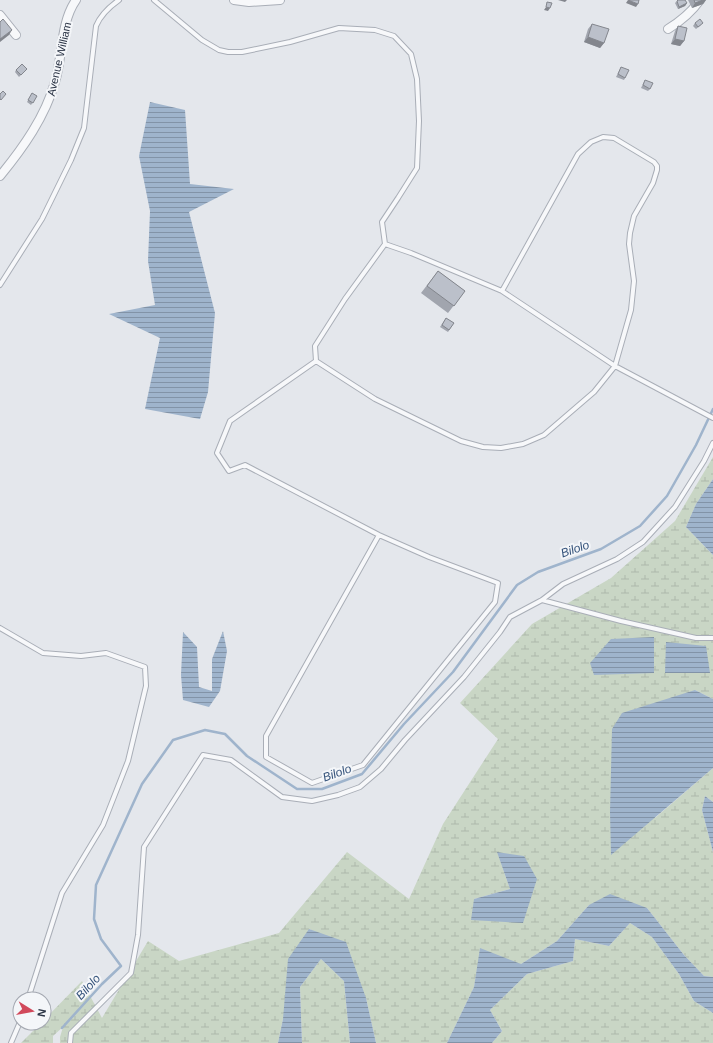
<svg xmlns="http://www.w3.org/2000/svg" width="713" height="1043" font-family="Arial,sans-serif">
  <defs>
    <pattern id="wetland-marsh" width="20" height="14" patternUnits="userSpaceOnUse"><rect width="20" height="14" fill="#c9d6c5"/><path d="M1 5h8M5 5V1M11 12h8M15 12V8" fill="none" stroke="#adb8ab"/></pattern>
    <pattern id="water-rules" width="6" height="5" patternUnits="userSpaceOnUse"><rect width="6" height="5" fill="#9fb4cc"/><path d="M0 2.5h6" fill="none" stroke="#8293a7"/></pattern>
  </defs>
  <rect width="100%" height="100%" fill="#e4e7ec"/>
  <path fill="url(#wetland-marsh)" fill-rule="evenodd" d="M713,457V479L696,504L686,527L713,555V699L695,690L655,818L713,768V802L705,796L702,810L713,852V977L704,976L684,955L647,908L589,905L557,941L521,964L477,970L474,987L447,1043H376L366,998L310,929L283,1019L278,1043H60V1037L63,1027L53,1036V1043H21L41,1023H44V1020L82,981L102,1018L148,941L179,961L279,933L347,852L409,899L443,824L498,739L460,703L532,624L611,578L675,521ZM497,852L523,923L474,899L510,889Z
    M630,923L652,937L679,974L694,1001L713,1013V1043H492L502,1031L490,1010L527,974L573,961L575,939L609,946Z
    M321,959L344,981L350,1043H302L300,987Z"/>
  <path fill="url(#water-rules)" d="M150,102L185,110L190,184L234,189L189,212L215,313L208,392L200,419L145,409L160,338L109,314L155,305L148,261L150,211L139,156Z
    M713,479V555L686,527L696,504Z
    M223,631L227,651L220,691L209,707L183,700L181,675L183,632L197,647L199,687L212,691V659Z
    M654,637V673L594,675L590,663L611,639Z
    M666,642L706,646L710,673H665Z
    M695,690L713,699V768L611,855L610,812L612,729L622,713Z
    M705,796L713,802V852L702,810Z
    M497,852L524,856L537,879L523,923L471,920L474,899L510,889Z
    M610,894L647,908L684,955L704,976L713,977V1013L694,1001L679,974L652,937L630,923L609,946L575,939L573,961L527,974L490,1010L502,1031L492,1043H447L474,987L480,948L521,964L557,941L589,905Z
    M309,929L346,942L366,998L376,1043H350L344,981L321,959L300,987L302,1043H278L283,1019L288,959Z"/>
  <g fill="none" stroke-linecap="round" stroke-linejoin="round">
    <path stroke="#9fb4cc" stroke-width="2.5" d="M62,1028L102,984L121,966L101,939L94,919L96,885L142,784L173,740L205,730L225,734L247,756L297,789H322L362,774L404,724L453,672L517,585L538,572L601,549L640,526L667,496L696,445L713,409"/>
    <g stroke="#a9aeb7" stroke-width="6">
      <path id="service" d="M154,0L202,40L219,50L228,52H242L290,42L339,28L375,30L394,36L411,54L417,79L419,121L417,168L398,198L382,222L385,244L411,253L502,291L615,366L713,418
        M385,244L345,299L315,346L316,361L375,399L461,441L483,447L501,448L523,444L544,435L594,392L615,366L631,310L634,281L629,244L630,233L634,216L653,183L657,170V166L654,162L614,138L603,137L591,142L578,154L502,291
        M0,285L42,219L71,160L84,128L96,26C101,14 109,7 119,0
        M316,361L230,421L217,453L229,471L245,465L379,535L429,557L498,583L495,602L363,765L312,783L266,757V736L379,535
        M542,600L621,621L696,638H713
        M0,628L43,653L81,656L106,653L145,667L146,686L128,761L103,825L62,893L28,999
        M11,1043L20,1022
        M70,1043L71,1033L131,973L138,935L144,847L203,755L231,760L282,797L312,801L338,795L360,787L381,769L405,740L464,677L500,632L510,617L542,600L563,584L617,559L643,542L675,507L704,461L713,443"/>
    </g>
    <g stroke="#a9aeb7" stroke-width="10">
      <path id="minor" d="M234,0L249,2L280,0
        M0,15L16,35
        M668,29C681,21 691,13 700,0
        M0,176C23,148 45,117 55,82C63,56 60,23 76,0"/>
    </g>
    <use href="#service" stroke="#f7f8fa" stroke-width="4"/>
    <use href="#minor" stroke="#f7f8fa" stroke-width="8"/>
  </g>
  <path fill="#a1a5ae" d="M688,0H706L703,4L692,8Z
    M677,1L687,3L685,6L678,9L675,3Z
    M695,23L701,25L696,29L693,26Z
    M592,24L604,43L600,48L584,42L588,29Z
    M678,26L684,41L680,46L671,44L675,31Z
    M621,67L625,78L624,80L616,77Z
    M27,69L19,77L15,72L16,70Z
    M645,80L650,89L648,91L641,88Z
    M32,93L37,96L31,105L27,102Z
    M438,271L465,291L448,313L421,293Z
    M446,318L454,323L448,332L440,327Z"/>
  <path fill="#83868d" d="M558,0H567L565,2Z
    M628,0L638,4L636,7L626,3Z
    M703,0H706L703,4L692,8L695,3Z
    M687,3L685,6L678,9L679,7Z
    M546,7L550,8L548,11L544,10Z
    M12,30L9,35L0,42V39Z
    M588,37L604,43L600,48L584,42Z
    M675,39L684,41L680,46L671,44Z"/>
  <path fill="#bbc0ca" stroke="#83868d" d="M628,0H639L638,4Z
    M678,0H685L687,3L679,7L677,1Z
    M694,0H703L695,3Z
    M547,2L552,3L550,8L546,7Z
    M3,19L12,30L0,39V22Z
    M700,19L703,23L698,27L695,23Z
    M592,24L609,29L604,43L588,37Z
    M678,26L687,28L684,41L675,39Z
    M22,64L27,69L21,75L16,70Z
    M621,67L629,70L625,78L618,74Z
    M645,80L653,83L650,89L643,85Z
    M3,91L6,94L1,100L0,99V94Z
    M32,93L37,96L33,103L28,100Z
    M438,271L465,291L454,306L427,286Z
    M446,318L454,323L449,330L442,325Z"/>
  <g text-anchor="middle" dominant-baseline="central" stroke-width="4" stroke-linejoin="round" paint-order="stroke">
    <g font-size="11" fill="#2b3445" stroke="#f4f6f9">
      <text transform="translate(59 59) rotate(-77)">Avenue William</text>
    </g>
    <g font-size="12" font-style="italic" fill="#34527a" stroke="#f4f6f9">
      <text transform="translate(575 549) rotate(-19)">Bilolo</text>
      <text transform="translate(337 773) rotate(-20)">Bilolo</text>
      <text transform="translate(88 987) rotate(-47)">Bilolo</text>
    </g>
  </g>
  <g transform="translate(32 1011) rotate(101)"><circle r="19" fill="#f4f6f9" stroke="#a4a8b1"/>
  <path d="M0-3L7 15L0 10L-7 15Z" fill="#d1495b"/>
  <text y="-6" font-size="11" font-weight="bold" text-anchor="middle" fill="#2b3445">N</text>
  </g>
</svg>
